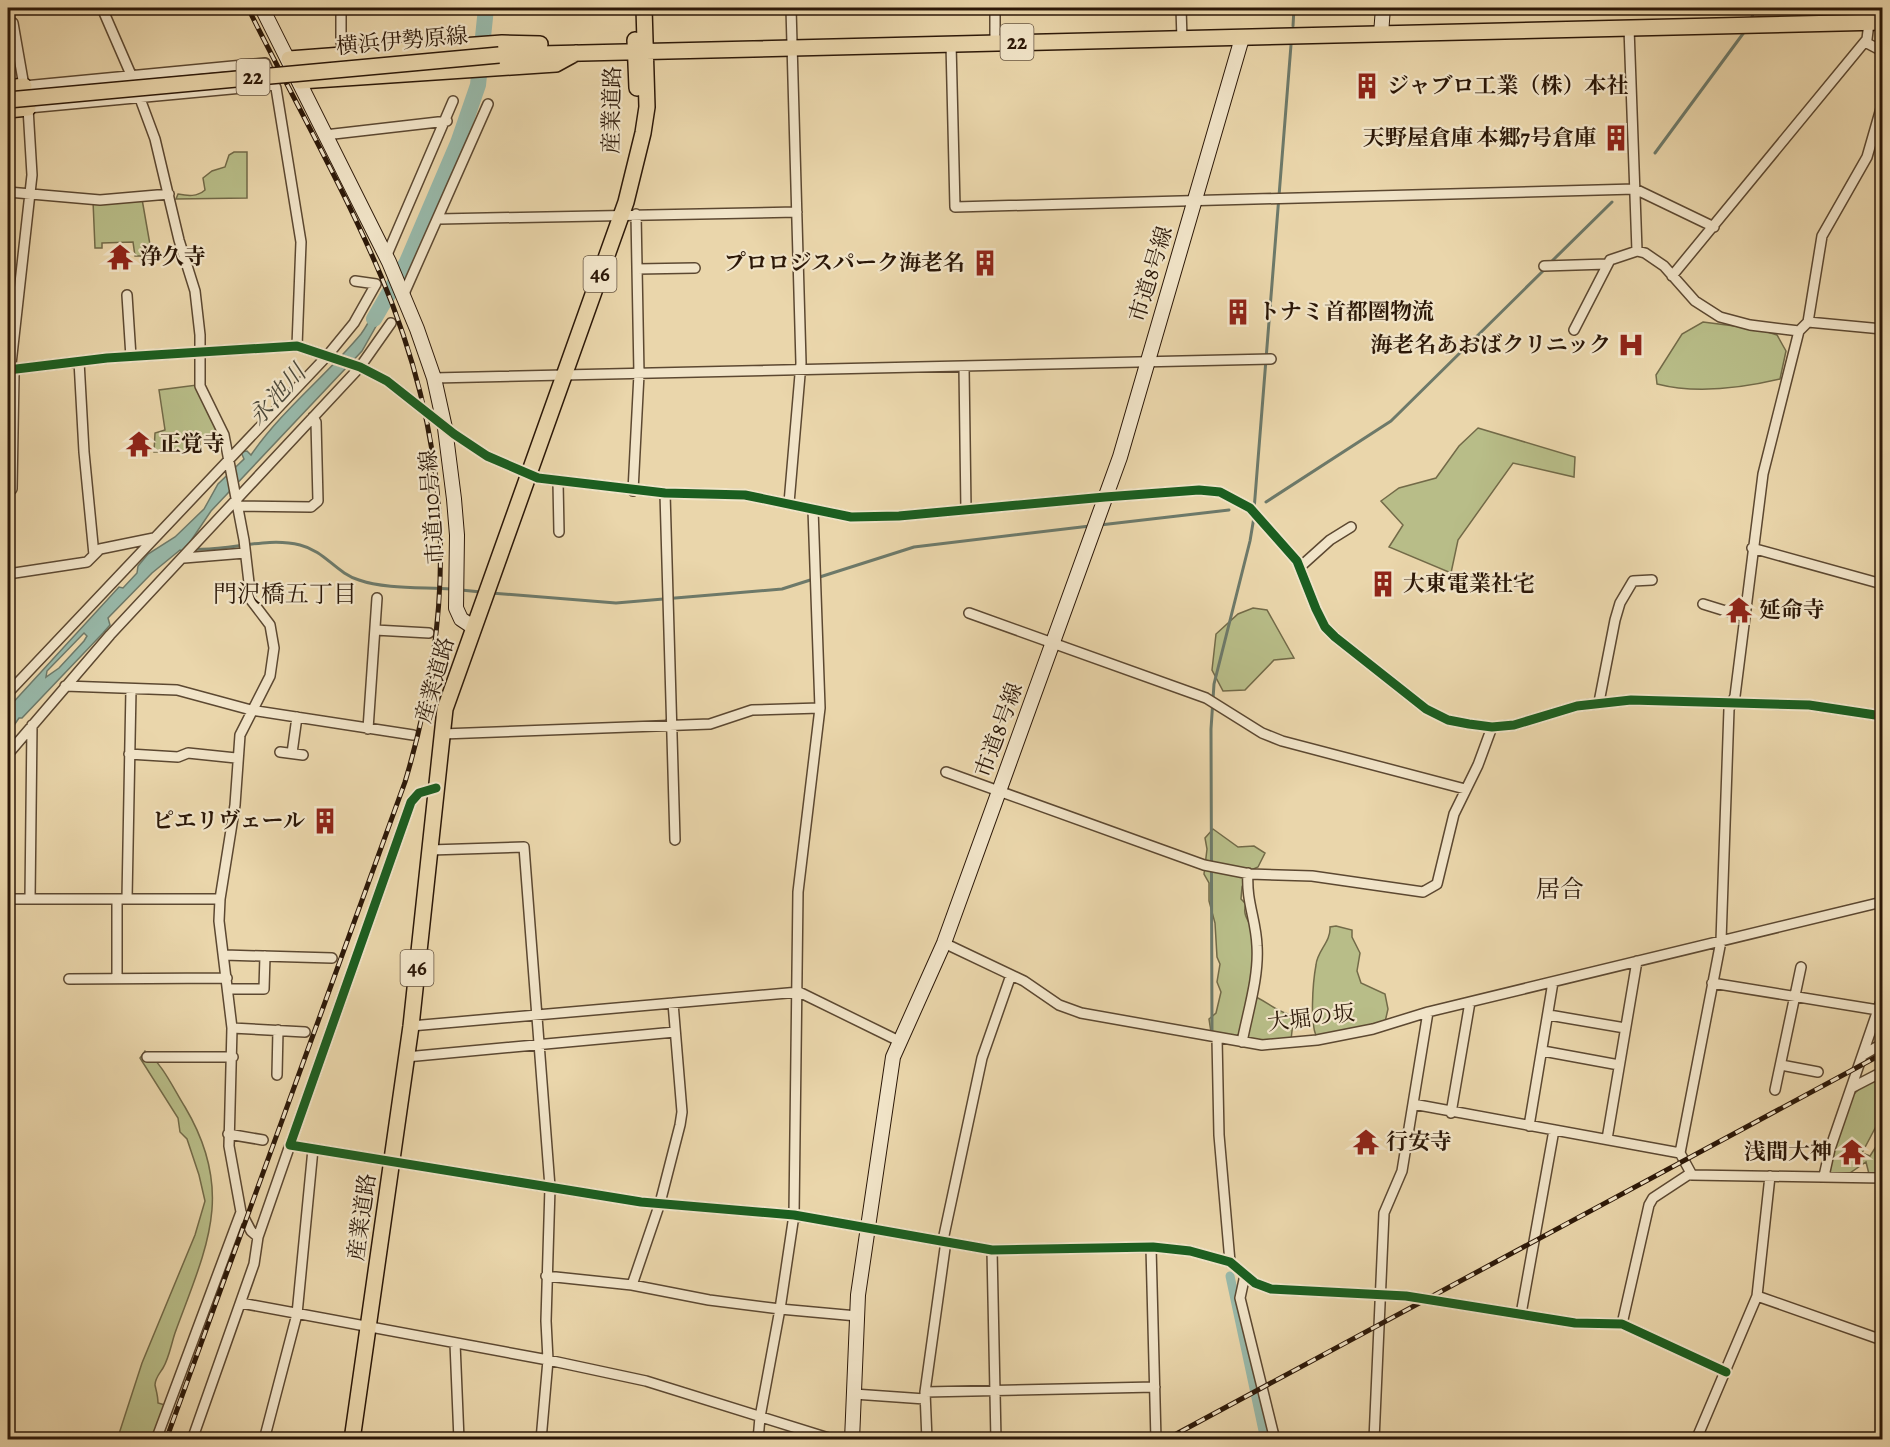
<svg xmlns="http://www.w3.org/2000/svg" width="1890" height="1447" font-family="Alegreya,'Noto Serif JP',serif">
  <rect width="100%" height="100%" fill="#ead6ab"/>
  <filter id="stains"><feTurbulence type="fractalNoise" baseFrequency=".00333" numOctaves="4"/><feColorMatrix values="0 0 0 0 .2 0 0 0 0 .09 0 0 0 0 .02 0 0 0 .5 -.17"/></filter>
  <radialGradient id="worn" r=".72"><stop offset=".6" stop-color="#630" stop-opacity="0"/><stop offset="1" stop-color="#630" stop-opacity=".3"/></radialGradient>
  <path fill="#b8bd88" stroke="#726a48" stroke-width="1.5" d="M234,152H247V198L176,199L178,194C188,196 197,197 205,190L203,178L212,171L225,167L229,155Z
    M142,199L152,256H135L133,242L102,243V248H95L93,201Z
    M1703,322L1758,329L1777,335L1786,351L1780,379C1742,388 1696,394 1657,384L1656,375L1682,334Z
    M197,385L221,436L200,440V451L154,452L155,433L165,430L159,390Z
    M1478,428L1575,457L1574,477L1513,463L1458,540L1451,573L1389,547L1403,525L1381,501L1399,488L1436,478L1459,446Z
    M1253,608L1267,610L1294,658L1274,660L1245,690L1223,691L1212,670L1216,634L1238,614Z
    M1213,829L1238,847L1254,846L1265,853L1258,867L1249,871L1242,887L1241,899L1246,904C1241,916 1252,923 1254,935C1258,954 1252,975 1249,994C1264,999 1274,1010 1288,1014L1293,1022L1291,1040L1264,1043L1211,1032L1209,1019L1216,1013L1221,992L1217,982L1220,964L1217,957L1215,923L1209,901V883L1204,874L1207,849L1205,838Z
    M1336,926L1352,930V937L1360,953L1357,971L1361,983L1385,994L1388,1009L1385,1022L1318,1039C1309,1028 1313,981 1316,965C1317,951 1331,942 1330,927Z
    M145,1051C163,1064 173,1088 185,1107C236,1193 206,1248 175,1333C171,1345 169,1358 163,1368C160,1373 155,1378 155,1385C156,1390 158,1396 158,1403L165,1405L153,1439L117,1440L142,1363L195,1235L205,1201L199,1175L187,1139L180,1132L178,1118L140,1058Z
    M1882,1077V1115L1862,1153L1870,1156L1882,1137V1184L1870,1178L1866,1162L1847,1175L1830,1173L1827,1169L1847,1101L1861,1087Z"/>
  <path fill="#98b9aa" stroke="#6d7969" stroke-width="1.5" fill-rule="evenodd" d="M383,294L388,305L362,351L211,511L190,542L191,553L180,550L152,573L108,618L110,625L103,633L22,718H19L8,734V708L119,587L123,588L137,573L138,566L148,554L175,537L204,509L218,484L244,459L241,452L247,451L251,455C282,410 326,376 361,334C370,322 375,308 383,294ZM84,633L87,636L84,641L59,668L46,677L47,671Z"/>
  <g fill="none" stroke-linecap="round" stroke-linejoin="round">
    <path stroke="#6d7969" stroke-width="3" d="M1751,20L1755,8
      M1293,26L1294,8
      M1655,153L1745,31
      M1551,262L1612,202
      M1266,502L1391,421L1545,269
      M1254,510L1291,45
      M1100,525L1229,510
      M194,549C228,552 265,536 300,545C325,551 336,573 359,580C384,589 424,587 451,589
      M461,590L481,592
      M491,593L616,603L782,589L914,547L1090,526
      M1212,1033L1211,729L1214,684L1250,541L1254,517"/>
    <path stroke="#98b9aa" stroke-width="9" d="M1230,1276L1265,1440"/>
    <path stroke="#98b9aa" stroke-width="16" d="M374,319L407,262L458,143L478,85L486,8"/>
    <g stroke="#5c4831" stroke-width="12">
      <path id="street" d="M102,8L132,77L155,139L179,240L195,291L200,335V386L224,435L244,540L251,600L270,625L274,648L270,676L240,735L235,805L220,899L219,921L232,1028L229,1146L241,1212L251,1231L258,1237
        M341,8V42L345,55
        M1181,8L1182,39
        M1880,22L1881,8
        M13,23L24,86L265,63L276,88L301,242L297,346
        M1629,28L1637,251
        M1865,42L1882,51
        M995,43V8
        M951,44L955,207L1635,189L1714,227
        M1882,105L1867,157L1822,236L1808,322L1799,331L1763,474L1735,696L1729,709L1721,941L1680,1153L1692,1175L1882,1178
        M325,135L447,121
        M8,192L100,200L169,194
        M439,219L797,212
        M386,257L453,101
        M1544,266L1607,264
        M637,269L695,268
        M1672,276L1867,39L1869,23
        M127,295L131,357
        M403,296L488,104
        M1808,322L1882,329
        M1574,330L1610,260L1637,251L1645,253L1664,266L1695,301L1720,317L1750,325L1799,331
        M79,361L84,452L94,555
        M964,367L966,510
        M8,370L107,358L297,346L360,367L387,381L454,434L487,456L538,478L665,493L745,495L851,517L899,516L1105,497L1199,490L1220,492L1250,508L1297,561L1316,609L1325,627L1335,637L1426,709L1448,720L1469,724L1492,727L1514,725L1577,706L1631,700L1809,705L1882,716
        M434,378L1271,359
        M558,482L559,532
        M633,491L639,374L636,214
        M8,493L12,489L14,375L11,364L32,175L28,108L274,85
        M665,493L675,840
        M789,503L801,363L791,8
        M238,506L311,507L318,501L316,422L313,417
        M813,509L820,708L798,892L794,1215L780,1309L857,1316
        M1752,548L1882,584
        M184,558L245,553
        M1300,567L1330,540L1351,527
        M8,574L87,562L100,549L154,538
        M1703,604L1745,617
        M969,613L1206,698L1262,733L1282,741L1465,789
        M375,630L429,633
        M65,686L177,690L251,710L413,735
        M8,693L327,356L354,323L376,284L355,281
        M1599,702L1615,620L1620,603L1633,581L1652,580
        M368,729L377,598
        M442,734L710,724L752,710L820,708
        M280,752L303,755
        M292,753L297,717
        M8,754L110,635L360,367L391,323
        M129,754L178,757L188,753L236,758
        M946,772L1204,865L1250,874L1312,876L1423,892L1437,884L1454,814L1478,765L1492,727
        M436,788L419,793L411,802L290,1145L641,1202L794,1215L992,1250L1153,1247L1190,1251L1230,1262L1255,1283L1271,1289L1406,1296L1575,1323L1622,1324L1726,1372
        M430,850L524,847L550,1187L546,1321L548,1360L541,1440
        M8,899H220
        M30,899L32,725
        M117,899V978
        M127,899L131,689
        M944,943L1024,981L1059,1005L1081,1013L1262,1045L1317,1040L1373,1029L1428,1012L1882,902
        M224,955L332,958
        M69,979L227,978
        M1712,983L1878,1010
        M228,989H264L265,956
        M1549,1015L1625,1028
        M411,1026L799,992L899,1041
        M232,1028L305,1032
        M1217,1038L1219,1135L1230,1262
        M1242,1042C1248,1011 1259,977 1257,946C1256,919 1246,902 1248,873
        M1543,1051L1619,1065
        M1863,1055L1882,1044
        M147,1057H233
        M406,1057L675,1032
        M1781,1065L1818,1072
        M277,1075L278,1030
        M1853,1087L1882,1072
        M1775,1090L1801,967
        M1413,1104L1680,1153
        M1451,1113L1470,1002
        M1529,1126L1553,982
        M228,1134L263,1140
        M1607,1139L1637,961
        M1824,1176L1830,1149L1882,998
        M943,1240L982,1058L1011,975
        M1151,1247L1156,1440
        M992,1250L996,1440
        M1245,1275L1240,1298L1275,1440
        M546,1276L632,1285L709,1300L780,1309L760,1417L758,1440
        M632,1285L660,1203L680,1125L682,1112L673,1003
        M1757,1296L1882,1340
        M241,1303L548,1360L646,1381L835,1440
        M1521,1314L1554,1130
        M1622,1324L1649,1205L1653,1198L1691,1173
        M455,1343L459,1440
        M925,1392L1155,1387
        M854,1394L925,1399
        M156,1440L241,1212
        M192,1440L254,1264L258,1237L290,1145
        M264,1440L297,1314L313,1149
        M927,1440L925,1392L946,1241
        M1374,1440L1384,1213L1402,1171L1428,1012
        M1696,1440L1757,1296L1770,1176"/>
    </g>
    <g stroke="#2c1808" stroke-width="16">
      <path id="secondary" d="M262,8L389,262L417,329L434,378L445,428L454,499L457,535L456,608L461,619L473,627
        M1381,34L1383,8
        M852,1440L858,1295L893,1057L944,943L1120,457L1242,38"/>
    </g>
    <g stroke="#2c1808" stroke-width="18">
      <path id="primary" d="M635,40L637,88
        M499,55L1882,22
        M289,59L502,43L540,44
        M300,81L556,64L576,53
        M8,88L24,86
        M8,110L28,108
        M352,1440L411,1026L445,709L626,202L643,133L647,107L644,8"/>
    </g>
    <use href="#street" stroke="#f1e4c8" stroke-width="9"/>
    <use href="#secondary" stroke="#f1e4c8" stroke-width="14"/>
    <use href="#primary" stroke="#ead6ab" stroke-width="15"/>
    <g stroke="#2c1808" stroke-width="5">
      <path id="rail" d="M166,1440L405,782C458,605 453,447 381,276C342,184 292,97 248,8
        M1165,1440L1882,1054"/>
    </g>
    <use href="#rail" stroke="#f1e4c8" stroke-width="3" stroke-dasharray="9" stroke-linecap="butt"/>
    <g stroke="#2c1808" stroke-width="18" stroke-linecap="butt">
      <path id="primary-bridge" d="M8,100L499,55"/>
    </g>
    <use href="#primary-bridge" stroke="#ead6ab" stroke-width="15"/>
    <g stroke="#f1e4c8" stroke-width="13">
      <path id="cycleway" d="M8,370L107,358L297,346L360,367L387,381L454,434L487,456L538,478L665,493L745,495L851,517L899,516L1105,497L1199,490L1220,492L1250,508L1297,561L1316,609L1325,627L1335,637L1426,709L1448,720L1469,724L1492,727L1514,725L1577,706L1631,700L1809,705L1882,716
        M436,788L419,793L411,802L290,1145L641,1202L794,1215L992,1250L1153,1247L1190,1251L1230,1262L1255,1283L1271,1289L1406,1296L1575,1323L1622,1324L1726,1372"/>
    </g>
    <use href="#cycleway" stroke="#1b5e20" stroke-width="9"/>
  </g>
  <defs>
    <g id="building-bare" transform="scale(2.07)"><path d="M-4-6H4V6H1V3H-1V6H-4ZM-2.5-4.3h1.7v1.8h-1.7ZM.8-4.3h1.7v1.8H.8ZM-2.5-1h1.7V.8h-1.7ZM.8-1h1.7V.8H.8Z" fill="#8f2418" stroke="#f1e4c8" stroke-width="2.5" paint-order="stroke"/></g>
    <g id="temple-bare" transform="scale(2.07)"><path d="M0-6L5-2H3V0L6.5 2.5H4V6H1.5V3h-3V6H-4V2.5H-6.5L-3 0V-2H-5Z" fill="#8f2418" stroke="#f1e4c8" stroke-width="2.5" paint-order="stroke"/></g>
    <g id="hospital-bare" transform="scale(2.07)"><path d="M-5-5h3v3.5h4V-5h3V5h-3V1.5h-4V5h-3Z" fill="#8f2418" stroke="#f1e4c8" stroke-width="2.5" paint-order="stroke"/></g>
  </defs>
  <g fill-rule="evenodd">
    <use href="#building-bare" x="1367" y="86"/>
    <use href="#building-bare" x="1616" y="138"/>
    <use href="#temple-bare" x="120" y="257"/>
    <use href="#building-bare" x="985" y="263"/>
    <use href="#building-bare" x="1238" y="312"/>
    <use href="#hospital-bare" x="1631" y="345"/>
    <use href="#temple-bare" x="139" y="444"/>
    <use href="#building-bare" x="1383" y="584"/>
    <use href="#temple-bare" x="1739" y="610"/>
    <use href="#building-bare" x="325" y="821"/>
    <use href="#temple-bare" x="1366" y="1142"/>
    <use href="#temple-bare" x="1852" y="1152"/>
  </g>
  <g text-anchor="middle" dominant-baseline="central" stroke-width="4.5" stroke-linejoin="round" paint-order="stroke">
    <g fill="#f1e4c8" stroke="#675542" stroke-width="1.5">
      <rect x="1000.5" y="24" width="33" height="36" rx="4.5"/>
      <rect x="236.5" y="59" width="33" height="36" rx="4.5"/>
      <rect x="583.5" y="256" width="33" height="36" rx="4.5"/>
      <rect x="400.5" y="950" width="33" height="36" rx="4.5"/>
    </g>
    <g font-size="21" font-weight="bold" fill="#2c1808">
      <text x="1017" y="42">22</text>
      <text x="253" y="77">22</text>
      <text x="600" y="274">46</text>
      <text x="417" y="968">46</text>
    </g>
    <g font-size="22" fill="#2c1808" stroke="#f1e4c8">
      <text transform="translate(402 41) rotate(-5)">横浜伊勢原線</text>
      <text transform="translate(612 110) rotate(-89)">産業道路</text>
      <text transform="translate(1151 274) rotate(-73)">市道8号線</text>
      <text transform="translate(432 507) rotate(-94)">市道110号線</text>
      <text transform="translate(435 680) rotate(-74)">産業道路</text>
      <text transform="translate(999 730) rotate(-70)">市道8号線</text>
      <text transform="translate(1311 1018) rotate(-7)">大堀の坂</text>
      <text transform="translate(362 1217) rotate(-82)">産業道路</text>
    </g>
    <g font-size="22" font-weight="bold" fill="#2c1808" stroke="#f1e4c8" text-anchor="start">
      <text x="1387" y="86">ジャブロ工業（株）本社</text>
      <text x="1596" y="138" text-anchor="end">天野屋倉庫 本郷7号倉庫</text>
      <text x="140" y="257">浄久寺</text>
      <text x="965" y="263" text-anchor="end">プロロジスパーク海老名</text>
      <text x="1258" y="312">トナミ首都圏物流</text>
      <text x="1611" y="345" text-anchor="end">海老名あおばクリニック</text>
      <text x="159" y="444">正覚寺</text>
      <text x="1403" y="584">大東電業社宅</text>
      <text x="1759" y="610">延命寺</text>
      <text x="305" y="821" text-anchor="end">ピエリヴェール</text>
      <text x="1386" y="1142">行安寺</text>
      <text x="1832" y="1152" text-anchor="end">浅間大神</text>
    </g>
    <g font-size="24" font-style="italic" fill="#4c4839" stroke="#f1e4c8">
      <text transform="translate(277 395) rotate(-48)">永池川</text>
    </g>
    <g font-size="24" fill="#2c1808" stroke="#f1e4c8">
      <text x="285" y="594">門沢橋五丁目</text>
      <text x="1560" y="889">居合</text>
    </g>
  </g>
  <rect width="1890" height="1447" fill="none" stroke="#ead6ab" stroke-width="30"/>
  <rect x="9" y="9" width="1872" height="1429" fill="none" stroke="#2c1808" stroke-width="3"/>
  <rect x="15" y="15" width="1860" height="1417" fill="none" stroke="#2c1808" stroke-width="1.5"/>
  <rect width="100%" height="100%" filter="url(#stains)"/>
  <rect width="100%" height="100%" fill="url(#worn)"/>
</svg>
